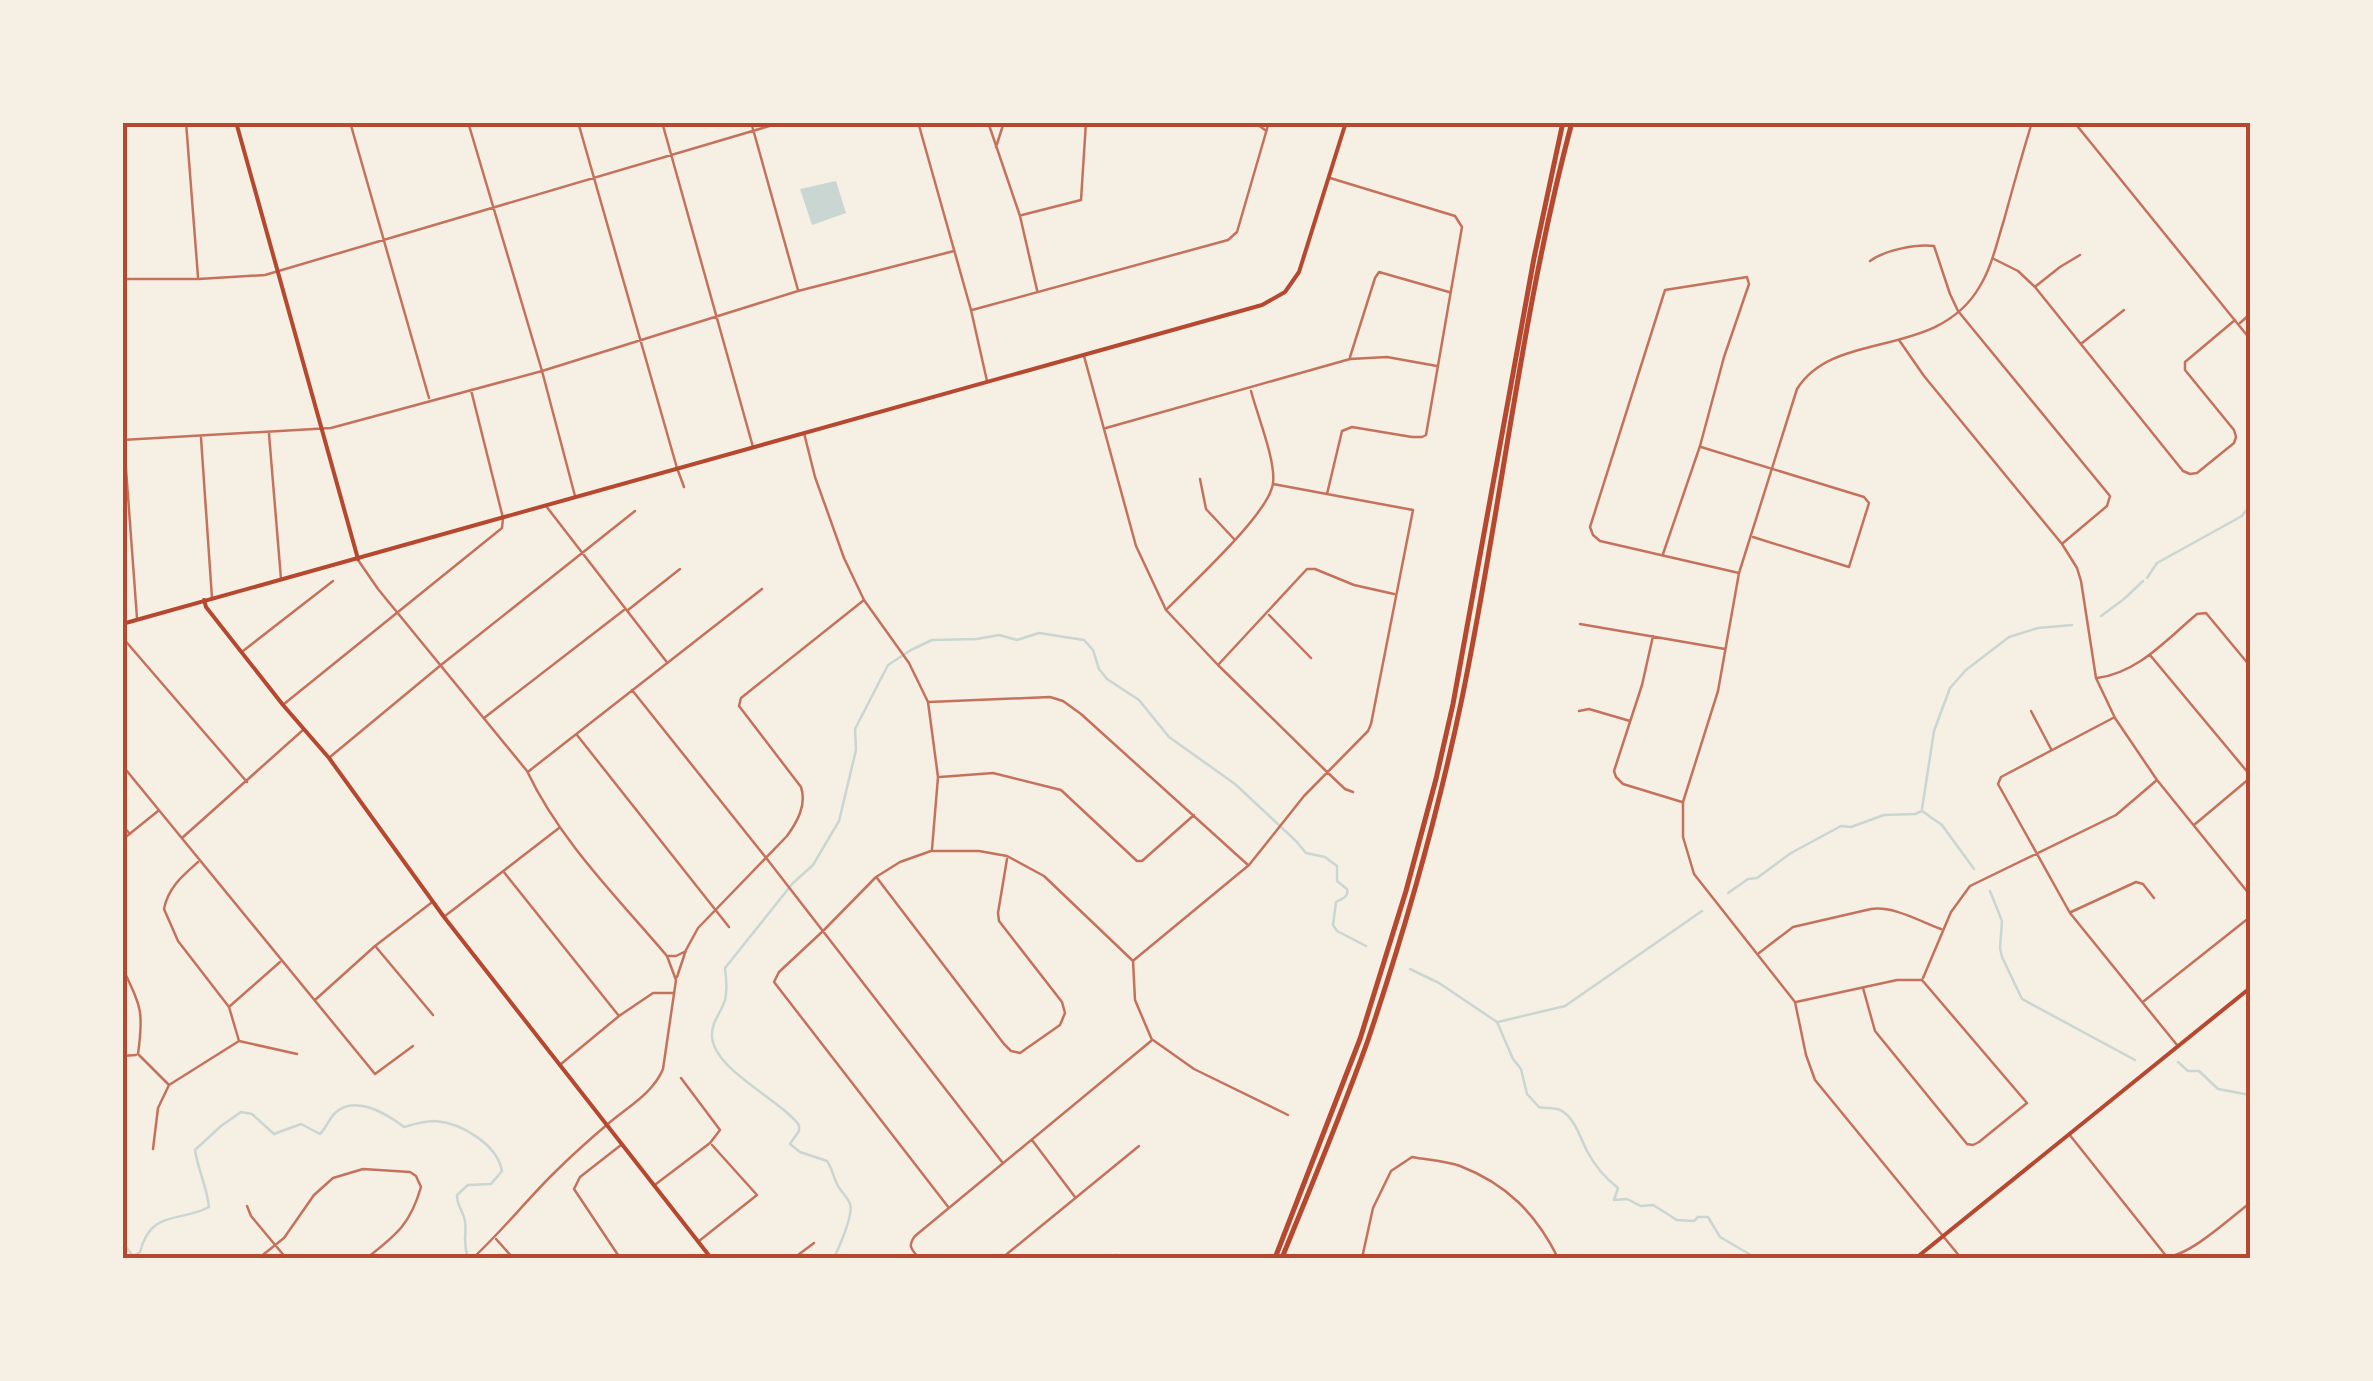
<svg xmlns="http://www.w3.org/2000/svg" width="2373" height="1381" font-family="'Exo 2',sans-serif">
  <rect width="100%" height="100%" fill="#f6efe4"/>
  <path fill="#c9d6d2" d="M836,181L846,213L812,225L800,189Z"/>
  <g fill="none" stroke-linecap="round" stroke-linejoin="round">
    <path stroke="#c9d6d2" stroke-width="2.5" d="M2147,578L2157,563L2242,516L2250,505
      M2101,616L2124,599L2143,581
      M1922,809L1934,731L1950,688L1966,670L2009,637L2038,628L2072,625
      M1990,891L2002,921L2000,948L2002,957L2022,999L2135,1060
      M1728,893L1748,879L1757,878L1791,853L1841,826L1851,827L1884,815L1915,814L1922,811L1942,825L1974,869
      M1410,969L1439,983L1497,1022L1513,1059L1521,1069L1527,1094L1539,1107C1547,1109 1556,1107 1562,1111C1576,1120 1580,1138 1587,1151C1595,1166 1605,1178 1618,1188L1614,1200L1627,1199L1641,1206L1653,1205L1677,1220L1694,1221L1698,1217H1708L1720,1237L1756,1258
      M1498,1022L1565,1006L1702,911
      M2178,1062L2188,1071H2199L2218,1089L2250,1095
      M122,1242L133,1256L140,1252C151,1209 179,1223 209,1207C207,1187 198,1170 195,1150L221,1126L241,1112L252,1114L274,1134L301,1124L320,1134C326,1128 329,1119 335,1113C355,1094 387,1114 404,1127C414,1124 425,1121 435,1121C461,1123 497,1144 502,1171L491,1184L468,1185L457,1195C457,1207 463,1210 465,1221C467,1236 462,1241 468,1258
      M834,1258C839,1247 854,1215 850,1204C848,1197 840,1191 837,1184C833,1176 832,1168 827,1161L800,1152L790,1144L799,1131V1125C780,1099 715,1071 712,1037C711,1022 721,1013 725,1000C728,989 726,979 725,968L793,883L813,865L839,821L856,750L855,729L888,665L911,650L932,640L977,639L999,635L1017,640L1039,633L1084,640L1093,650L1099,669L1107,679L1139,700L1169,737L1235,784L1296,841L1306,853L1325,857L1337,866V881L1347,889C1349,898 1342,898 1336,902L1333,925L1337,931L1366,946"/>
    <path stroke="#c5725c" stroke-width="2.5" d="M186,122L198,277
      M350,122L429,398
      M468,122L542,371L575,496
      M578,122L677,468L684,487
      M662,122L753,447
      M751,122L798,290
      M988,122L1020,216L1037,290
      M1254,122L1265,130
      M2074,122L2250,339
      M996,147L1004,122
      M1022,215L1081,200L1086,122
      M1994,259L2018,271L2035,287L2183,471L2190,474L2197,473L2234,443L2236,437L2234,430L2185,370V362L2235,320
      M1870,261C1885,250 1915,244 1934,246L1950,294L1958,311L2110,496L2107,506L2063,543
      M122,279H198L265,275L783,122
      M2036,286L2060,267L2080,255
      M972,310L1228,240L1237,232L1269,122
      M2240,323L2250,314
      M2082,343L2124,310
      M1084,356L1136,546L1166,610L1218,665L1327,772L1345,789L1353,792
      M1350,357L1375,278L1379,272L1449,292
      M122,415L137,618
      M1106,428L1350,359L1387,357L1437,366
      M804,433L815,477L844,558L864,600L909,663L928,702L938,777L932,849
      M269,434L281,579
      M201,438L212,598
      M122,440L331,428L542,371L798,291L954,251
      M1701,447L1864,497L1869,503L1849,567L1753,537
      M1200,479L1206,509L1234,539
      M1327,494L1342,431L1352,427L1412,437H1422L1426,435L1462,227L1455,216L1330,178
      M546,506L666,661
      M1663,554L1700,446L1724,357L1749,284L1747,277L1665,290L1590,527L1593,535L1600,541L1739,573
      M1167,609C1190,585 1270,513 1273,483C1276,461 1257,414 1251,391
      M628,610L680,569
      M1269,615L1311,658
      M1580,624L1725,649
      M1653,636L1642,685L1614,771L1616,777L1623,784L1682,802
      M122,637L247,782
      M243,651L333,581
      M2150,655L2250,775
      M1218,665L1307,569H1315L1354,585L1394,594
      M2097,678C2138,673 2167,639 2197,614L2206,613L2250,666
      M632,690L767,859L1002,1162
      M929,702L1050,697L1063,701L1081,714L1248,865
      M284,704L502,528L503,518L471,390
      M1579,711L1589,709L1630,721
      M2031,711L2051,749
      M484,718L624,610
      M2113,718L2001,777L1998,784L2070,913L2177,1045
      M577,735L729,927
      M330,757L441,665L635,511
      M122,765L375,1074L413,1046
      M529,771L762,589
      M940,777L993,773L1061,790L1137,861H1142L1194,815
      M122,825L130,834
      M2194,825L2250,778
      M182,838L303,730
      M122,840L158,811
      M198,862C182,876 168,888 164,909L178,941L229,1007L239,1041
      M503,871L619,1016
      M877,878L1004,1044L1011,1051L1020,1053L1060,1025L1065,1013L1062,1002L999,921L998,913L1007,859
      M2071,912L2136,882L2143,884L2154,898
      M445,916L559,828
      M376,947L433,1015
      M1759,953L1793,927L1871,909C1894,906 1919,921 1941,929
      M668,956H676L684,952
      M1134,960L1249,865L1304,796L1368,731L1371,724L1413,510L1273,484
      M122,967C141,1007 144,1010 138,1054
      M677,977L686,950L698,928L787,836C797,822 807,805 801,787L739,706L741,698L864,600
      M1923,978L1951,912L1970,886L2116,815L2157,780
      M315,1000L375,946L431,903
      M2144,1001L2250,917
      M1796,1002L1897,980H1922L2027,1103L1979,1142L1973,1145L1967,1144L1875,1031L1863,988
      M230,1006L280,962
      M1153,1040L1194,1069L1288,1115
      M139,1055L169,1085
      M122,1056L136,1055
      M561,1064L619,1016L653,993H674
      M2069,1134L2167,1257C2192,1254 2229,1219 2250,1203
      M1032,1140L1075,1197
      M153,1149L158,1108L169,1085L239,1041L297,1054
      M656,1184L710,1143L720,1130L681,1078
      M247,1206L251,1216L286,1258
      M949,1208L774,982L779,972L823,931L876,877L900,862L931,851H979L1007,856L1044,876L1133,961L1135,1000L1152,1040
      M496,1239L513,1258
      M699,1241L757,1195L712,1145
      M259,1258L284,1238L314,1195L333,1178L363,1169L410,1172L416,1176L421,1187C410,1225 396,1235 367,1258
      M620,1258L574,1189L580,1177L621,1145
      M794,1258L814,1243
      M919,1258C912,1250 907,1246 915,1236L1151,1041
      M1002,1258L1139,1146
      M1112,1258L1116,1255L1119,1258
      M1362,1258L1373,1208L1391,1171L1412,1157C1428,1160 1446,1161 1460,1166C1507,1184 1536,1214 1558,1258"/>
    <path stroke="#c5725c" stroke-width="2.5" d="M918,122L971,310L987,381
      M1899,340L1924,376L2062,544L2077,568L2081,581L2096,678L2115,718L2157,780L2250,895
      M358,560L378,589L527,771C560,841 617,897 667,956L676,980L663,1069C653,1093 629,1106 609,1123C590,1139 570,1157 552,1175C525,1202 501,1232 473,1258
      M1961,1258L1815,1080L1806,1055L1795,1002L1694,874L1683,837V802L1718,691L1739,573L1797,389C1835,328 1937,361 1980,286C1992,266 1997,242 2004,220C2013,187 2022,155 2032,122"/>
    <path stroke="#b5482f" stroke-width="4" d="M236,122L358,559
      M204,600L206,607L283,705L329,758L444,917L711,1258
      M122,624L1262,305L1285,292L1299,272L1346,122
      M1916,1258L2250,988"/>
    <path stroke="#b5482f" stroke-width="5" d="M1275,1258L1360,1039L1406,891L1436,779L1453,704L1534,258L1563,122
      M1282,1258C1311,1186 1342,1113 1368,1040C1405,930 1437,817 1461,703C1501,511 1521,313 1572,122"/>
  </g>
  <rect width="2373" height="1381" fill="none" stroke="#f6efe4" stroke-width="250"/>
  <rect x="125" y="125" width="2123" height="1131" fill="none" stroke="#b5482f" stroke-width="4"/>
</svg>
